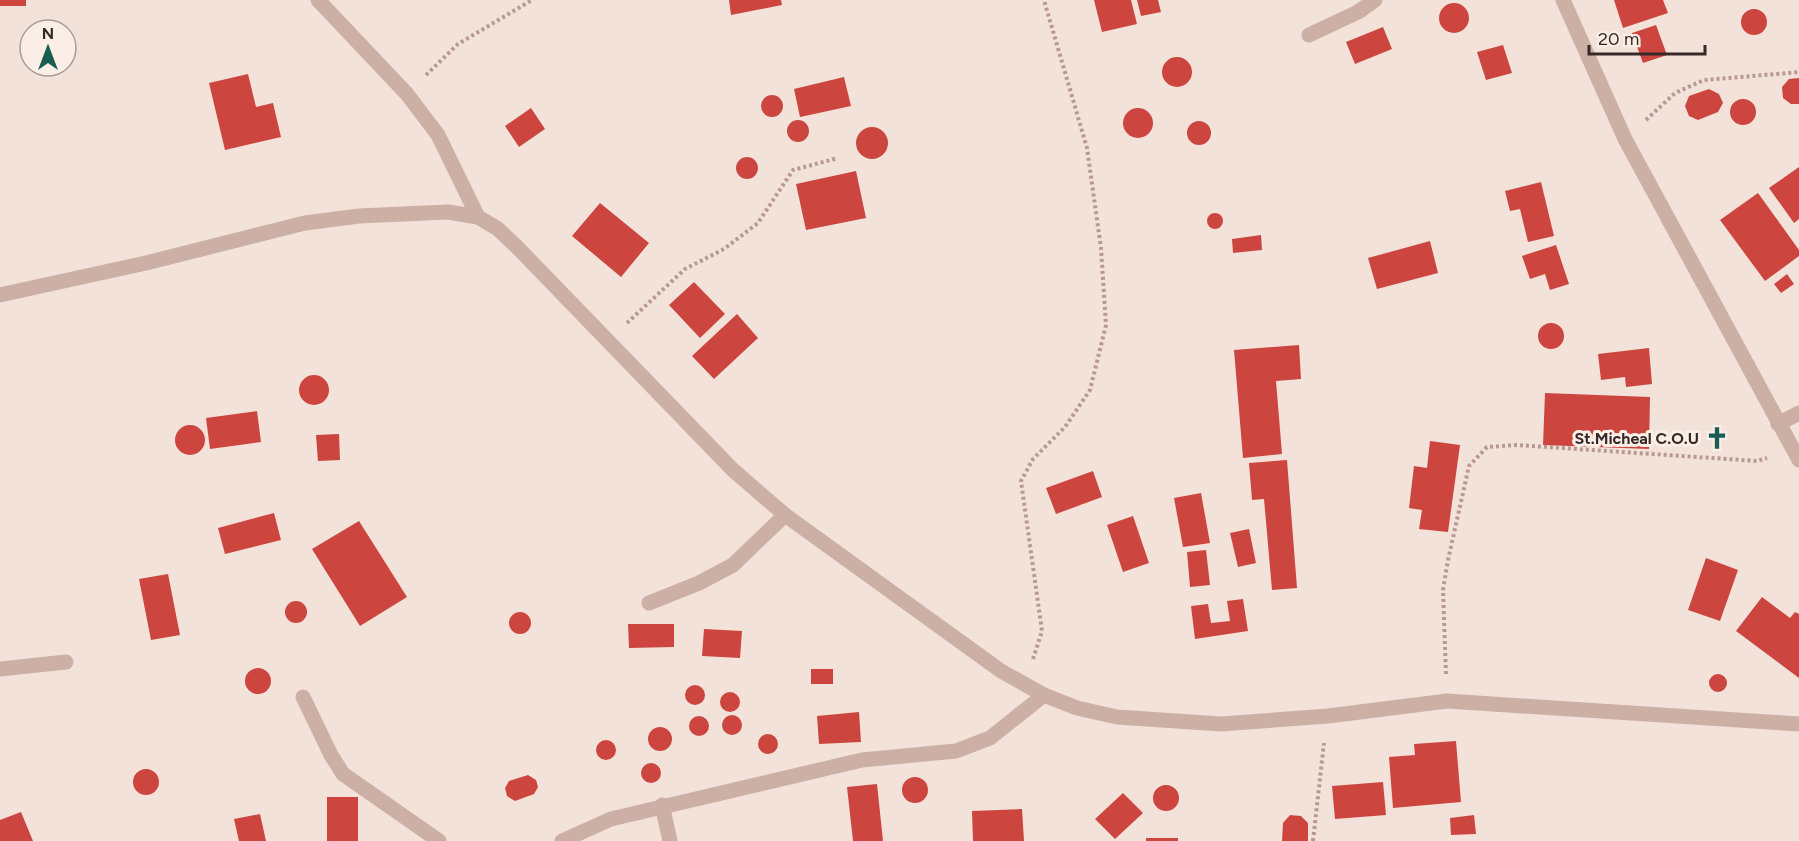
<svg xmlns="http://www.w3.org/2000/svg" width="1799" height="841" font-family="Figtree,sans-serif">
  <rect width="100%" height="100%" fill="#f3e2da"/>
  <path fill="#cc463f" d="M0,0H26V6H0Z
    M729,0H781L782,5L731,15Z
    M1094,0H1131L1137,24L1102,32Z
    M1137,0H1158L1161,12L1141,16Z
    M1614,0H1663L1668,13L1623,28Z
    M1439 18a15 15 0 1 1 30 0a15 15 0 1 1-30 0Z
    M1741 22a13 13 0 1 1 26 0a13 13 0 1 1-26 0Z
    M1656,25L1667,55L1643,63L1632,33Z
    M1383,27L1392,49L1355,64L1346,42Z
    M1503,45L1512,73L1486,80L1477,52Z
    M1162 72a15 15 0 1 1 30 0a15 15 0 1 1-30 0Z
    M248,74L256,107L273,103L281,137L225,150L209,83Z
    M844,77L851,106L800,117L794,89Z
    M1799,78V104H1791L1783,98L1782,87L1789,79Z
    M1709,89L1719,94L1723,103L1718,112L1698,120L1689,116L1685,106L1689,96Z
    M761 106a11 11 0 1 1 22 0a11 11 0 1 1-22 0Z
    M1730 112a13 13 0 1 1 26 0a13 13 0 1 1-26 0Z
    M531,108L545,129L519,147L505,126Z
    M1123 123a15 15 0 1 1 30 0a15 15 0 1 1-30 0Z
    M787 131a11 11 0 1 1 22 0a11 11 0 1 1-22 0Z
    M1187 133a12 12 0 1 1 24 0a12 12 0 1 1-24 0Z
    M856 143a16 16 0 1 1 32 0a16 16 0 1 1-32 0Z
    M736 168a11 11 0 1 1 22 0a11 11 0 1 1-22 0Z
    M1799,167V219L1794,223L1769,188Z
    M856,171L866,218L806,230L796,184Z
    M1541,182L1554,236L1528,242L1520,209L1510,211L1505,191Z
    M1758,193L1799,250V256L1765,281L1720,220Z
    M600,203L649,243L621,277L572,236Z
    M1207 221a8 8 0 1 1 16 0a8 8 0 1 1-16 0Z
    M1261,235L1262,250L1233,253L1232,239Z
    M1430,241L1438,273L1377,289L1368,258Z
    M1556,245L1569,284L1550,290L1545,274L1530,279L1522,256Z
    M1787,274L1794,284L1781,293L1774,284Z
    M694,282L725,314L700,338L669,305Z
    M737,314L758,338L714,379L692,356Z
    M1538 336a13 13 0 1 1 26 0a13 13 0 1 1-26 0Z
    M1299,345L1301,379L1276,381L1282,454L1243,458L1234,350Z
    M1649,348L1652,384L1626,387L1625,377L1601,380L1598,354Z
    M299 390a15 15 0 1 1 30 0a15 15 0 1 1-30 0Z
    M1545,393L1650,397L1649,449L1543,445Z
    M257,411L261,442L210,449L206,418Z
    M175 440a15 15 0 1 1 30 0a15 15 0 1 1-30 0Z
    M339,434L340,460L318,461L316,435Z
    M1430,441L1460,445L1448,532L1419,529L1422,510L1409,508L1414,466L1427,468Z
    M1287,460L1297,588L1272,590L1264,499L1252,500L1249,463Z
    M1093,471L1102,497L1056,514L1046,488Z
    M1201,493L1210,543L1183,547L1174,498Z
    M274,513L281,540L225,554L218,528Z
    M1133,516L1149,563L1123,572L1107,525Z
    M359,521L407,597L360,626L312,549Z
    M1249,529L1256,563L1238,567L1230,533Z
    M1206,550L1210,585L1190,587L1187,552Z
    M1706,558L1738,570L1720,621L1688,610Z
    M168,574L180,635L151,640L139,579Z
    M1762,597L1790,618L1795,612L1799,614V678L1736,631Z
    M1243,599L1248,631L1195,639L1191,606L1208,604L1211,623L1230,621L1227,601Z
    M285 612a11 11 0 1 1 22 0a11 11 0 1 1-22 0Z
    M509 623a11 11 0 1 1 22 0a11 11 0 1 1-22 0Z
    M628,624H674V647L629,648Z
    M704,629L742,631L740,658L702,656Z
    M245 681a13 13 0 1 1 26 0a13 13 0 1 1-26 0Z
    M811,669H833V684H811Z
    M1709 683a9 9 0 1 1 18 0a9 9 0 1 1-18 0Z
    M685 695a10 10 0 1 1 20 0a10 10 0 1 1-20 0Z
    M720 702a10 10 0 1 1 20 0a10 10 0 1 1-20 0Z
    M859,712L861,742L819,744L817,716Z
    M722 725a10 10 0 1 1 20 0a10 10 0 1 1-20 0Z
    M689 726a10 10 0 1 1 20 0a10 10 0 1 1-20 0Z
    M648 739a12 12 0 1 1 24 0a12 12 0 1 1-24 0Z
    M758 744a10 10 0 1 1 20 0a10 10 0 1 1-20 0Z
    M596 750a10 10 0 1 1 20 0a10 10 0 1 1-20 0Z
    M1456,741L1461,802L1393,808L1389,757L1415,755L1414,744Z
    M641 773a10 10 0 1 1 20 0a10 10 0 1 1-20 0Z
    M133 782a13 13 0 1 1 26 0a13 13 0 1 1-26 0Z
    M528,775L536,780L538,787L534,794L515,801L507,796L505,788L509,781Z
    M902 790a13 13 0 1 1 26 0a13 13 0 1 1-26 0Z
    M1383,782L1386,815L1335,819L1332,786Z
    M877,784L883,841H853L847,787Z
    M1153 798a13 13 0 1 1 26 0a13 13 0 1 1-26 0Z
    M1123,793L1143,813L1115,839L1095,819Z
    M327,797H358V841H327Z
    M1022,809L1024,841H973L972,811Z
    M21,812L33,841H0V820Z
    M260,814L266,841H239L234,819Z
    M1290,815L1301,816L1308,823V841H1282L1283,823Z
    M1474,815L1476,834L1451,835L1450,818Z
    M1146,838H1178V841H1146Z"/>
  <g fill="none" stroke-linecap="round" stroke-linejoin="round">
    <path stroke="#b89990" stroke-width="4" stroke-dasharray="3 3" stroke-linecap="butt" d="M426,75L458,44L532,0
      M1646,120L1675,93L1704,80L1799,72
      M627,323L685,269L724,249L758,223L793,170L838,158
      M1033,659L1042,631L1021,481L1033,459L1065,427L1090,390L1106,325L1101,248L1087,148L1044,0
      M1446,674L1443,590L1448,560L1469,466L1487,447L1517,445L1757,461L1767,458
      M1313,841L1324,743"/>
    <path stroke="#ccafa5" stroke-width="15" d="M1309,35L1358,12L1375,0
      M649,603L699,583L733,565L785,515"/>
    <path stroke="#ccafa5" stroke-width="15" d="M318,0L407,94L438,135L478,217
      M0,295L146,263L305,223L359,216L448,212L478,217L498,229L518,248L733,470L785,515L1001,671L1044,695L1077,708L1117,717L1221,724L1328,716L1447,701L1799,724
      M1778,424L1799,413
      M0,669L66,662
      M303,697L331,755L343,774L439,841
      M662,805L670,841
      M562,841L611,819L862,760L956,751L990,738L1044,695"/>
    <path stroke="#ccafa5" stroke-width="15" d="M1563,0L1625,139L1799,460"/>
  </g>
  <defs>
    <g id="church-bare" transform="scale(1.8)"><path d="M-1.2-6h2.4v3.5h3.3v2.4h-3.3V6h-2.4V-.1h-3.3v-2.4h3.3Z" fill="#1a5b52" stroke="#faeee7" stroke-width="2.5" paint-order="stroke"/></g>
  </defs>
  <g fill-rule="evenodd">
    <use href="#church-bare" x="1717" y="438"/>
  </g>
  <g text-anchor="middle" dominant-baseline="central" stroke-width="6" stroke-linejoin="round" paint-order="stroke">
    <g font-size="16" font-weight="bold" fill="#372927" stroke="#faeee7" text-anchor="end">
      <text x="1699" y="438">St.Micheal C.O.U</text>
    </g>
  </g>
  <g transform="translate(48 48)"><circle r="28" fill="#faeee7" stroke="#ac9f9a" stroke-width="1.5"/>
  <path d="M0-4.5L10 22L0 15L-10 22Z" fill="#1a5b52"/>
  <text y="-9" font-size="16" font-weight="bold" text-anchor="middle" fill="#372927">N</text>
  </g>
  <path d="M1589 45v9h116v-9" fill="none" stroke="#372927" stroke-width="3"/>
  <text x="1598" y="45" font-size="18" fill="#372927" stroke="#faeee7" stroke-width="4.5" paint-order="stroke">20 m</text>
</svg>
